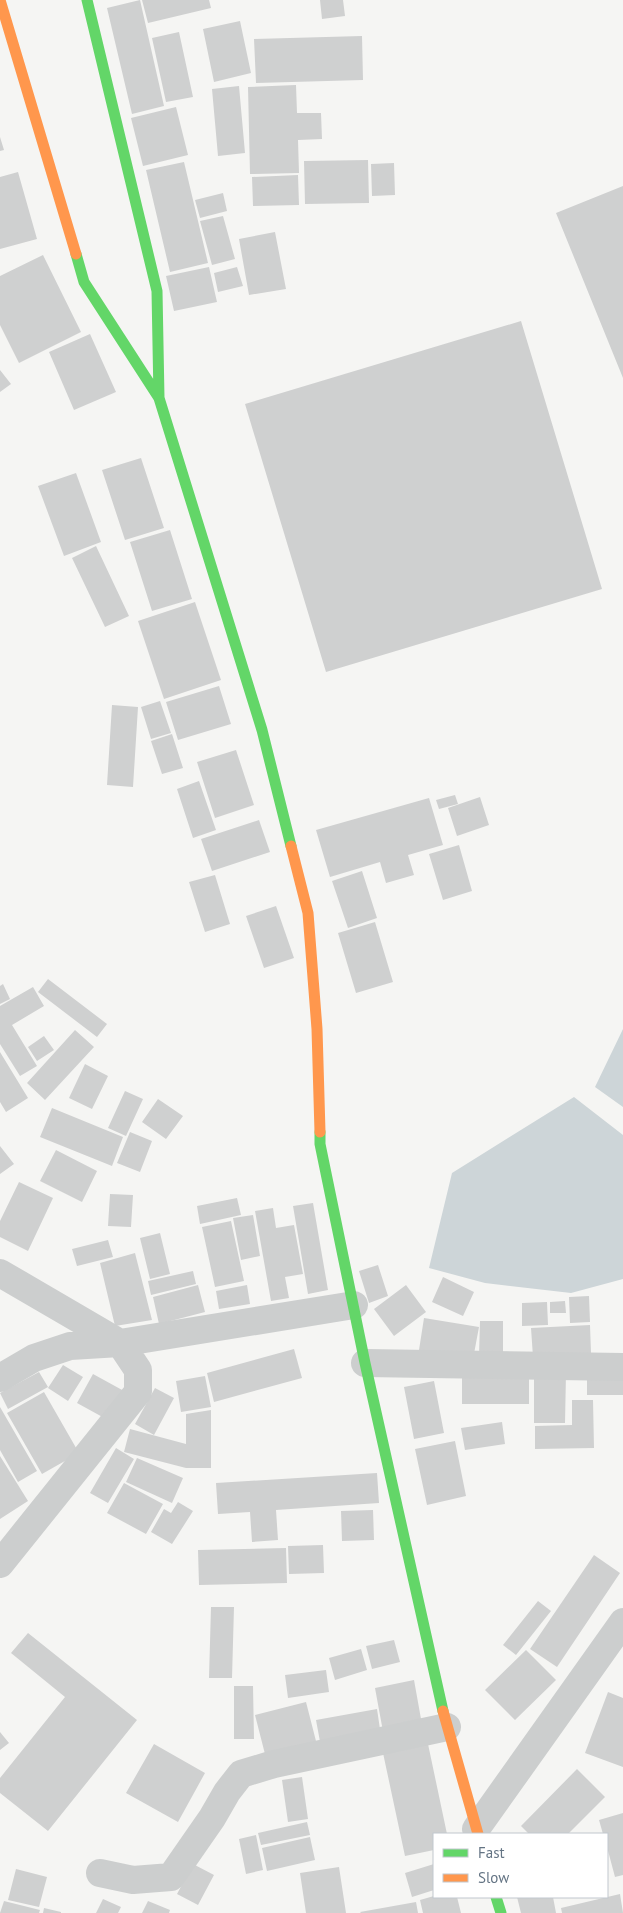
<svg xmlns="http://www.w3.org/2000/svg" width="623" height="1913" font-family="'PT Sans',sans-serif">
  <rect width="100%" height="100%" fill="#f5f5f3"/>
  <path fill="#cdd5d8" d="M623,1029V1107L595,1087Z
    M574,1097L623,1135V1279L571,1293L485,1283L429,1268L452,1173Z"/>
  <path fill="#cfd0d0" d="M140,0L164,106L132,114L107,8Z
    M142,0H209L211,8L148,23Z
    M320,0H343L345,16L322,19Z
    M240,21L251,73L214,82L203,29Z
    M179,32L193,97L166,102L152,38Z
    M362,36L363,80L256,83L254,39Z
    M296,85L297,113H321L322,139L298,140L299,173L250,174L248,87Z
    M239,86L245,153L218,156L212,89Z
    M176,107L188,155L143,166L131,118Z
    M0,137L4,150L0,151Z
    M368,160L369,203L305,204L304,161Z
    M184,162L208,263L170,272L146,170Z
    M394,163L395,195L372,196L371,164Z
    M18,172L37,239L0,249V177Z
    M298,175L299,205L253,206L252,177Z
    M623,186V378L556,213Z
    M223,193L227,211L200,218L195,200Z
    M223,216L235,259L212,265L200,221Z
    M275,232L286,289L249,295L239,239Z
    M43,255L81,332L19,363L0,325V276Z
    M209,267L217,302L174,311L166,276Z
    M237,267L243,286L218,292L214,273Z
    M521,321L602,589L326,672L245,404Z
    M90,334L116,392L74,410L49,352Z
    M0,370L11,384L0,392Z
    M141,458L164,528L125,540L102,470Z
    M76,473L101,542L64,556L38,486Z
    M170,530L192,599L152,611L130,542Z
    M96,546L129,616L105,627L72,558Z
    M195,602L221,680L164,699L138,621Z
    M219,686L231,724L178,740L166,702Z
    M160,701L171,733L151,739L141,707Z
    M112,705L138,707L133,787L107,785Z
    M172,734L183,768L162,774L151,741Z
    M236,750L254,805L215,818L197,762Z
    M199,781L216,830L193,838L177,789Z
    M455,795L458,804L439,809L436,800Z
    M480,797L489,825L457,836L448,808Z
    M429,798L443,845L408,855L414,875L386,883L380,862L330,877L316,830Z
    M259,820L270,852L212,871L201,839Z
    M459,845L472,891L443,900L429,854Z
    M362,871L377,918L348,928L332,881Z
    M215,875L230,924L205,932L189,882Z
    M276,906L294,958L264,968L246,916Z
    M375,922L393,982L356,993L338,933Z
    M48,979L107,1024L97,1037L38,992Z
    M3,984L10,999L0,1004V986Z
    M33,987L44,1006L12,1025L37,1066L20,1076L0,1044V1006Z
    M75,1030L94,1047L45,1100L27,1083Z
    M44,1036L54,1050L37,1061L28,1047Z
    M0,1052L28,1098L6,1112L0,1102Z
    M85,1064L108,1076L92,1109L69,1098Z
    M125,1091L143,1099L126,1136L108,1128Z
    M158,1099L183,1116L166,1139L142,1122Z
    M52,1108L123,1137L112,1166L40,1137Z
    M130,1132L152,1141L140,1172L117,1163Z
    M0,1146L14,1164L0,1174Z
    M56,1150L97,1171L82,1202L40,1181Z
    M19,1182L53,1198L28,1251L0,1237V1221Z
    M110,1194L133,1195L131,1227L108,1226Z
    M237,1198L241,1215L200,1224L197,1206Z
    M313,1203L328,1290L308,1294L293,1206Z
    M273,1208L276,1228L294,1225L303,1274L285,1277L289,1298L271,1301L255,1211Z
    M253,1215L260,1256L241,1260L233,1218Z
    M231,1221L244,1281L215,1287L202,1227Z
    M160,1233L170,1274L150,1279L140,1238Z
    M108,1240L113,1257L77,1266L72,1249Z
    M135,1253L152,1320L115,1326L100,1263Z
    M378,1265L388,1296L369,1303L359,1271Z
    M193,1271L196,1284L151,1295L148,1281Z
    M443,1277L474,1292L463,1316L432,1302Z
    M198,1285L205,1312L159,1324L153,1297Z
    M247,1285L250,1304L219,1309L216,1291Z
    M406,1285L426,1312L394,1336L374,1309Z
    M589,1296L590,1322L570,1323L569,1297Z
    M565,1301L566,1313H550V1302Z
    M547,1302L548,1325L522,1326V1303Z
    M424,1318L479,1327L473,1359L419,1350Z
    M480,1321H503V1356H479Z
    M590,1325L591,1353L533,1357L531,1328Z
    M294,1349L302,1378L214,1402L207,1373Z
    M63,1365L83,1377L68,1401L48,1388Z
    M39,1372L48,1387L8,1409L0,1393Z
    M534,1373H566L565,1423H534Z
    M93,1374L124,1391L108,1420L77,1403Z
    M623,1374V1395H587V1375Z
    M205,1376L211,1407L181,1412L176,1381Z
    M462,1376H529V1404H462Z
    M434,1381L444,1433L414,1439L404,1387Z
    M155,1388L174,1398L154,1435L135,1424Z
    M44,1392L79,1453L42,1474L7,1413Z
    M572,1400H593L594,1448L535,1449V1426L572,1425Z
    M0,1407L37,1471L18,1482L0,1450Z
    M211,1410V1468H186L124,1452L130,1429L186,1444V1414Z
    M502,1422L505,1444L465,1450L461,1428Z
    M455,1441L466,1496L427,1505L415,1449Z
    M116,1448L134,1459L108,1503L90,1493Z
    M0,1456L28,1501L0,1519Z
    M137,1458L183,1478L172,1503L126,1482Z
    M377,1473L379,1503L276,1510L278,1540L252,1542L250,1512L218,1514L216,1483Z
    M124,1483L163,1504L146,1534L107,1513Z
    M178,1502L193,1511L172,1544L151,1532L164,1509L171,1513Z
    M373,1510L374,1540L342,1541L341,1511Z
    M323,1545L324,1573L289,1574L288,1546Z
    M286,1548L287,1583L199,1585L198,1550Z
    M594,1555L620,1573L557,1667L530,1649Z
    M538,1601L551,1611L516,1655L503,1645Z
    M211,1607H234L232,1678H209Z
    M28,1633L137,1720L48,1831L0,1793V1778L65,1697L11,1653Z
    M394,1640L400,1662L372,1669L366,1646Z
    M361,1649L367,1670L335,1680L329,1658Z
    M526,1650L556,1680L515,1720L485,1690Z
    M326,1670L329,1692L288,1698L285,1675Z
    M414,1680L423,1730L384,1737L375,1688Z
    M234,1686H253L254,1739H234Z
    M608,1692L623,1698V1767L585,1753Z
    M306,1702L317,1745L266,1758L255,1715Z
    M377,1709L381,1736L321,1747L316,1720Z
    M0,1732L9,1743L0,1750Z
    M154,1744L205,1773L178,1822L126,1793Z
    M428,1744L447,1834H434V1850L405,1856L383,1753Z
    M577,1769L605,1797L568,1834H529L521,1826Z
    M302,1777L308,1819L288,1822L282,1780Z
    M623,1813V1875L615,1877L607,1847V1834H603L599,1820Z
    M307,1822L310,1835L261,1845L258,1833Z
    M256,1835L263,1870L246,1874L239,1839Z
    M310,1837L315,1860L267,1871L262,1848Z
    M193,1864L214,1875L198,1905L177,1894Z
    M434,1864V1890L412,1897L405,1873Z
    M339,1867L346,1913H306L300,1873Z
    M16,1869L47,1877L39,1907L8,1900Z
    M620,1894L623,1913H562L561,1908Z
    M434,1896L457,1897L461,1913H423L420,1900Z
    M517,1897H553L556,1913H521Z
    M103,1899L121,1907L118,1913H96Z
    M4,1901L40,1910L39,1913H0Z
    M148,1901L170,1910L169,1913H142Z
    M416,1902L418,1913H361L360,1912Z
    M44,1908L61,1912V1913H43Z"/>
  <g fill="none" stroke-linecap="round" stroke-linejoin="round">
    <path stroke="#cccece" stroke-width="28" d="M0,1273L120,1343L138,1370V1392L0,1564
      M365,1363L623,1367
      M0,1378L34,1358L70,1346L120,1343L354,1305
      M476,1829L623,1622
      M100,1873L133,1880L171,1877L212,1818L227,1792L241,1774L274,1764L447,1727"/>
    <path stroke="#63d668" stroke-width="11" d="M87,0L157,291L159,398
      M76,254L84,282L159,398L262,730L291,846
      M320,1132V1144L365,1363L443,1711
      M496,1897L501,1913"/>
    <path stroke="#ff974d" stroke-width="11" d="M0,0L76,254
      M291,846L308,913L317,1029L320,1132
      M443,1711L478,1834"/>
  </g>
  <rect x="433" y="1833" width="175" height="65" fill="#ffffff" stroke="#c1c7ce"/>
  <rect x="443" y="1849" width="25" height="8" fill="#63d668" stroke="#c1c7ce"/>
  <text x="478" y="1858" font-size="15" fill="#647484">Fast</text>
  <rect x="443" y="1874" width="25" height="8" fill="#ff974d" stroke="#c1c7ce"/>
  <text x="478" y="1883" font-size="15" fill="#647484">Slow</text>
</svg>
